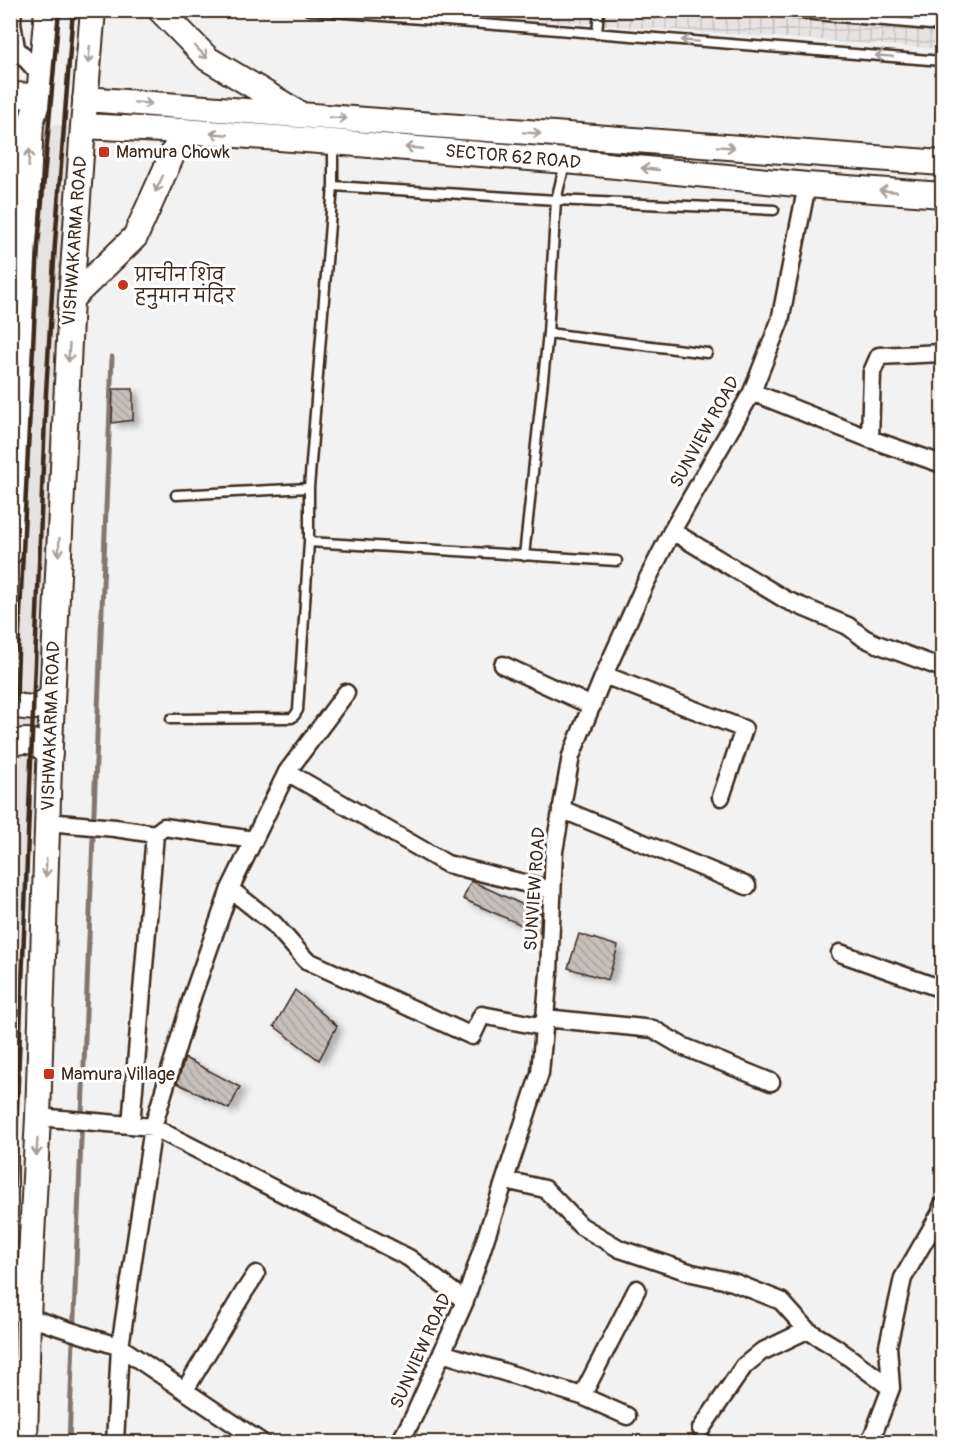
<svg xmlns="http://www.w3.org/2000/svg" width="953" height="1453" font-family="Pangolin,'Playpen Sans Deva',sans-serif">
  <defs>
    <pattern id="industrial-grid" width="8" height="8" patternUnits="userSpaceOnUse" patternTransform="scale(1.5)"><rect width="8" height="8" fill="#e6e3e2"/><path d="M0 4h8M4 0v8" fill="none" stroke="#c6c3c1"/></pattern>
    <pattern id="building-back-hatch" width="6" height="6" patternUnits="userSpaceOnUse" patternTransform="scale(1.5)"><rect width="6" height="6" fill="#c6c0bd"/><path d="M-1 5l2 2M0 0l6 6M5-1l2 2" fill="none" stroke="#aba5a2"/></pattern>
    <filter id="shadow"><feDropShadow dx="6" dy="4" stdDeviation="3" flood-color="#0004"/></filter>
  </defs>
  <rect width="100%" height="100%" fill="#f3f2f2"/>
  <filter id="ink" filterUnits="userSpaceOnUse"><feTurbulence type="fractalNoise" baseFrequency=".0167" numOctaves="2"/><feDisplacementMap in="SourceGraphic" scale="12" xChannelSelector="R" yChannelSelector="G"/><feConvolveMatrix kernelMatrix="1 2 1 2 8 2 1 2 1" color-interpolation-filters="sRGB"/></filter>
  <g filter="url(#ink)">
    <path fill="#e6e3e2" d="M10,123L83,126L11,1061Z"/>
    <path fill="url(#industrial-grid)" d="M405,11H942V49Z"/>
    <g fill="none" stroke-linecap="round" stroke-linejoin="round">
      <path stroke="#827770" stroke-width="5" d="M69,1442L112,357"/>
    </g>
    <path fill="url(#building-back-hatch)" stroke="#3b2a1e" stroke-width="1.5" filter="url(#shadow)" d="M113,389H133V420L112,423Z
      M471,881L541,913L540,933L463,899Z
      M579,934L618,946L608,980L568,968Z
      M295,990L337,1026L319,1060L274,1026Z
      M185,1058L240,1087L229,1109L177,1083Z"/>
    <g fill="none" stroke-linecap="round" stroke-linejoin="round">
      <g stroke="#3b2a1e" stroke-width="13">
        <path id="lane" d="M308,10L942,61
          M757,10L942,26
          M597,34L599,10
          M333,186L556,200L774,210
          M548,333L707,353
          M176,495L309,488
          M309,542L617,561
          M524,556L548,333L556,200L565,164
          M171,719L292,718L295,715L298,710L309,542V488L333,186V144"/>
      </g>
      <g stroke="#3b2a1e" stroke-width="21">
        <path id="street" d="M13,10L12,23L16,48L41,76
          M752,392L870,439L942,464
          M870,439L872,372L879,356L942,353
          M672,531L786,600L848,626L864,638L877,644L942,668
          M503,665L592,706
          M604,675L744,729L721,797
          M287,772L447,864L552,890
          M561,809L747,886
          M47,822L115,828L155,834L131,1125
          M155,834L164,827L254,840
          M230,889L274,924L306,960L472,1036L482,1015L544,1027
          M840,953L942,989
          M545,1018L653,1029L682,1046L771,1082
          M38,1117L153,1127L409,1258L465,1301
          M505,1180L545,1189L581,1226L620,1249L692,1273L733,1282L781,1301L807,1330L835,1347L891,1388
          M28,1317L120,1347L261,1442
          M442,1353L582,1396L627,1416
          M185,1390L244,1292L256,1274
          M582,1396L637,1289
          M701,1429L744,1366L761,1352L807,1330
          M115,1442L120,1347L153,1127L193,994L230,889L287,772L346,693
          M400,1442L414,1416L465,1301L540,1073L549,973L554,851L571,756L604,675L645,584L672,531L752,392L780,321L807,185
          M868,1442L873,1435L891,1388L888,1346L903,1278L941,1212L942,1206"/>
      </g>
      <g stroke="#3b2a1e" stroke-width="28">
        <path id="secondary" d="M160,10L208,59L297,112
          M10,95L39,96
          M85,99L942,163
          M83,126L183,131L333,142L566,161L807,185L942,195
          M71,299L135,237L183,131
          M10,552L31,123L39,96L47,10
          M10,703L12,705C31,709 37,710 52,696
          M10,744C28,738 37,741 50,754
          M25,1442L28,1317L38,1117L49,766L71,299L83,126L93,10"/>
      </g>
      <use href="#lane" stroke="#fff" stroke-width="8"/>
      <use href="#street" stroke="#fff" stroke-width="16"/>
      <use href="#secondary" stroke="#fff" stroke-width="24"/>
      <path stroke="#3b2a1e" stroke-width="4.5" d="M10,817L38,245L59,10
        M10,1278L46,393L55,243L73,10"/>
    </g>
    <defs><path id="oneway-shaft" d="M-6 0H5M1.5-3L5.5 0L1.5 3" fill="none" stroke-width="1.6" stroke-linecap="round" stroke-linejoin="round" transform="scale(1.5)"/></defs>
    <g stroke="#a79f9a">
      <use href="#oneway-shaft" transform="translate(690 41) rotate(-176)"/>
      <use href="#oneway-shaft" transform="translate(201 52) rotate(45)"/>
      <use href="#oneway-shaft" transform="translate(89 55) rotate(95)"/>
      <use href="#oneway-shaft" transform="translate(884 56) rotate(-176)"/>
      <use href="#oneway-shaft" transform="translate(143 103) rotate(4)"/>
      <use href="#oneway-shaft" transform="translate(338 118) rotate(4)"/>
      <use href="#oneway-shaft" transform="translate(532 133) rotate(4)"/>
      <use href="#oneway-shaft" transform="translate(219 134) rotate(-176)"/>
      <use href="#oneway-shaft" transform="translate(726 147) rotate(4)"/>
      <use href="#oneway-shaft" transform="translate(414 148) rotate(-175)"/>
      <use href="#oneway-shaft" transform="translate(29 158) rotate(-87)"/>
      <use href="#oneway-shaft" transform="translate(650 169) rotate(-174)"/>
      <use href="#oneway-shaft" transform="translate(159 184) rotate(115)"/>
      <use href="#oneway-shaft" transform="translate(888 191) rotate(-175)"/>
      <use href="#oneway-shaft" transform="translate(69 353) rotate(93)"/>
      <use href="#oneway-shaft" transform="translate(59 547) rotate(93)"/>
      <use href="#oneway-shaft" transform="translate(46 868) rotate(92)"/>
      <use href="#oneway-shaft" transform="translate(37 1147) rotate(93)"/>
    </g>
  </g>
  <g fill="#c8321e" stroke="#fff" stroke-width="2">
    <rect x="98" y="146" width="12" height="12" rx="3"/>
    <circle cx="123" cy="285" r="6"/>
    <rect x="43" y="1068" width="12" height="12" rx="3"/>
  </g>
  <g text-anchor="middle" dominant-baseline="central" stroke-width="6" stroke-linejoin="round" paint-order="stroke">
    <g font-size="18" fill="#3b2a1e" stroke="#fff" text-anchor="start">
      <text x="116" y="152">Mamura Chowk</text>
      <text x="135" y="275">प्राचीन शिव<tspan x="135" dy="21">हनुमान मंदिर</tspan></text>
      <text x="61" y="1074">Mamura Village</text>
    </g>
    <g font-size="18" fill="#3b2a1e" stroke="#fff">
      <text transform="translate(513 157) rotate(5)">SECTOR 62 ROAD</text>
      <text transform="translate(75 241) rotate(-86)">VISHWAKARMA ROAD</text>
      <text transform="translate(705 432) rotate(-61)">SUNVIEW ROAD</text>
      <text transform="translate(51 726) rotate(-88)">VISHWAKARMA ROAD</text>
      <text transform="translate(535 889) rotate(-86)">SUNVIEW ROAD</text>
      <text transform="translate(421 1351) rotate(-66)">SUNVIEW ROAD</text>
    </g>
  </g>
  <rect width="953" height="1453" fill="none" stroke="#fff" stroke-width="36"/>
  <rect x="18" y="18" width="917" height="1417" fill="none" stroke="#3b2a1e" stroke-width="2" filter="url(#ink)"/>
</svg>
